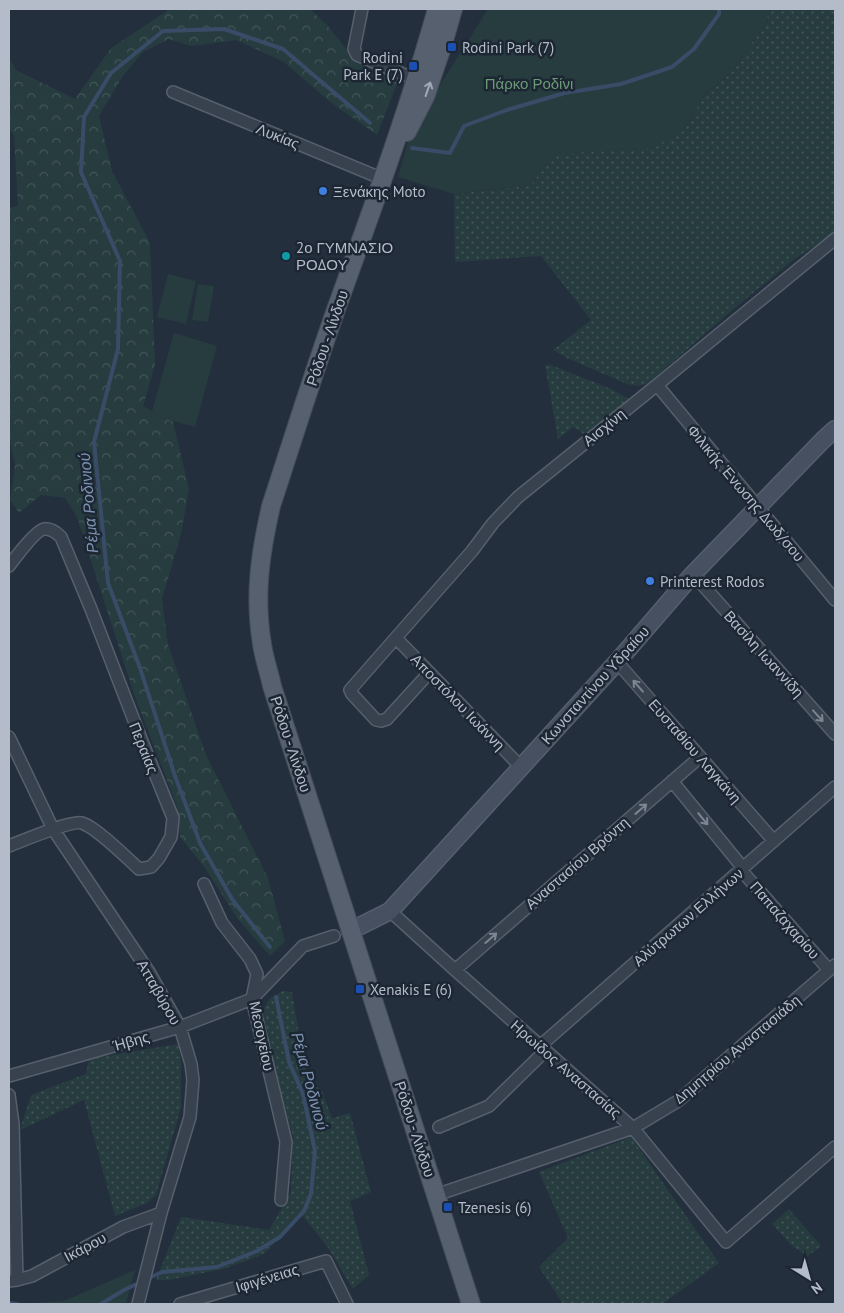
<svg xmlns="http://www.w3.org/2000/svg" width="844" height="1313" font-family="'PT Sans',sans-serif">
  <defs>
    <pattern id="grass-dots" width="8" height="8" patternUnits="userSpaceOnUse" patternTransform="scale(1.25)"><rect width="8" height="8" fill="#263c3f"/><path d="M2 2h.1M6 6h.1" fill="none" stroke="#435659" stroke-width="1.8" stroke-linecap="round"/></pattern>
    <pattern id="forest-crowns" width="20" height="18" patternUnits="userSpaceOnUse" patternTransform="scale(1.25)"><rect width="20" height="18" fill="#263c3f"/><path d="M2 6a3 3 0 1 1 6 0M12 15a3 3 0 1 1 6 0" fill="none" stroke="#435659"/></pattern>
  </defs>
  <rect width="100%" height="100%" fill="#242f3e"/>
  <path fill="url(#grass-dots)" d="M765,9H835V234L797,257L736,307L647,384L638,386L627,384L567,358L553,350L591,320L541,256L455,262L454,194L531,185L552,154L652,147L684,130L704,96L733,70L768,20Z
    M545,365H551L611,389L629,399V404L587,436L573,427L558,439Z
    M282,991L292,992L301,1047L308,1084L321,1089L332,1118L350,1113L371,1192L350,1201L369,1275L353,1289L327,1246L301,1214L264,1254L223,1269L169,1280H156L181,1217L269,1230L291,1192L293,1136L259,1020L269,999Z
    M178,1044L181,1059V1107L156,1195L147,1203L115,1216L84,1100L20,1130L31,1095L86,1074L89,1059Z
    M631,1137L719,1263L662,1304H563L539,1267L568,1238L539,1172Z
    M789,1209L821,1246L808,1256L792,1246L772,1224Z"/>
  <path fill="url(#forest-crowns)" d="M170,9H310L327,25L346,49L401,73L377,135L329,101L284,62L237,40L191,46L169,39L143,52L122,77L99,116L112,171L150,243L155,365L143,406L173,422L189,489L181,534L162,599L168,645L206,755L268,878L285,941L270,956L238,919L203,865L180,837L177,806L135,697L77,517L65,498L41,495L19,513L10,500L15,466L9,435V208L18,206L14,135L9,130V58L16,70L75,99L111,48Z"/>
  <path fill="#263c3f" d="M488,9H765L768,20L733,70L704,96L684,130L652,148L553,154L531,185L454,194L398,177L411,131Z
    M168,274L196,281L186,324L157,317Z
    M198,284L214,286L208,322L192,320Z
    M174,333L217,346L195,427L151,415Z
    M135,1270L126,1304H18L64,1301Z"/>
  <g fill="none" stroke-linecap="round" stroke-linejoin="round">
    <path stroke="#394c67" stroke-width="4" d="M412,148L450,153L464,126L507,110L565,93L621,84L672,67L694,49L719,14V9
      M270,947L232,899L200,843L175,776L140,668L108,583L94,442L118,349L120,261L81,172L84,117L111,73L163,31L224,29L283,49L370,123
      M147,1279L162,1272L217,1267L257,1251L280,1237L304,1211L311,1194L315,1151L303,1094L289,1062L276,997
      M9,1303L17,1304
      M101,1304L124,1290L141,1282"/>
    <g stroke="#565f6c" stroke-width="14">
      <path id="street" d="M362,9L354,49L357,55L415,79
        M173,92L383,179
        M657,385L835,600
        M9,566C15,558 36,530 44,529C51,528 57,533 61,537L91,609L145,749L173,818L171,837L159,858L151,867L139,869C126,857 97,828 82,823C71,820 22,841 9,846
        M693,574L835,734
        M396,638L521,767
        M617,662L774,841
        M429,673L387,719L381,721L376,720L352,694L350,690L472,551L493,523L518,497L657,385L835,239
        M9,737L53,829L149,972L180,1027L191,1064L193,1080L190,1117L161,1213L138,1304
        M672,781L743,868
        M741,870L829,970
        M204,884L222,923L250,959L257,974L252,999L286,1142L281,1200
        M390,911L455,970L633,1128L726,1242L835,1147
        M455,970L700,757
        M540,1046L835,787
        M9,1076L180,1027L252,999L303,946L334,936
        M9,1095L13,1124L17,1280
        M439,1127L489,1106L545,1051
        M436,1195L633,1128L678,1101L835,965
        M9,1281L17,1280L32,1276L123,1227L161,1213
        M180,1304L326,1261L347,1304"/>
    </g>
    <g stroke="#565f6c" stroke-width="19">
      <path id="secondary" d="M350,931L390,911L617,662L693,574L823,440L835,429"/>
    </g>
    <g stroke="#414a57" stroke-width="20">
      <path id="primary" d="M437,9C409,109 373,207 338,304C314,371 293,439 271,506C260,554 254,596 262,644C264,658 269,672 272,686C338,892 404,1098 471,1304
        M407,132L425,97L443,44L453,9"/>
    </g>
    <use href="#street" stroke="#38414e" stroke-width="11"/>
    <use href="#secondary" stroke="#465061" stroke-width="16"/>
    <use href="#primary" stroke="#56606e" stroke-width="18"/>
  </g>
  <defs><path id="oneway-shaft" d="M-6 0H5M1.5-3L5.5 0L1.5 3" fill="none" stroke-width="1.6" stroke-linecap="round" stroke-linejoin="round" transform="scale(1.25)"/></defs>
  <use stroke="#a1aab7" href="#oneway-shaft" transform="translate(428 89) rotate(-71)"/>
  <g stroke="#7c8592">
    <use href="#oneway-shaft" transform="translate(638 686) rotate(-131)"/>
    <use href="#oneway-shaft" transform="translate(818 716) rotate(48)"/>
    <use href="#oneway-shaft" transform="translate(641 809) rotate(-41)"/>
    <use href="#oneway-shaft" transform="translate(703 819) rotate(51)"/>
    <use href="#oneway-shaft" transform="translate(491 938) rotate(-41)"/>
  </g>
  <g fill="#1a4fb4" stroke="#1d2633" stroke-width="2">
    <rect x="447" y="42" width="10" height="10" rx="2.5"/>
    <rect x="408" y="61" width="10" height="10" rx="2.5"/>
    <rect x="355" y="984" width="10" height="10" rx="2.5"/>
    <rect x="443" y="1202" width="10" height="10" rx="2.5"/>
  </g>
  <g fill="#3f7fe0" stroke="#1d2633" stroke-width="2">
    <circle cx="323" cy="191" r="5"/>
    <circle cx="650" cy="581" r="5"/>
  </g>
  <circle fill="#0f9aa8" stroke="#1d2633" stroke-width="2" cx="286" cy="256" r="5"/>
  <g text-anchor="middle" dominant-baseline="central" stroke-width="5" stroke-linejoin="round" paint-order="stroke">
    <g font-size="15" fill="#b4bcc9" stroke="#1d2633" text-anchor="start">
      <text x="462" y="47">Rodini Park (7)</text>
      <text x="403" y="57" text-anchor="end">Rodini<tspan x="403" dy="17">Park E (7)</tspan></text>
      <text x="333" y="191">Ξενάκης Moto</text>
      <text x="296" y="247">2ο ΓΥΜΝΑΣΙΟ<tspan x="296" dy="17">ΡΟΔΟΥ</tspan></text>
      <text x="660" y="581">Printerest Rodos</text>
      <text x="370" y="989">Xenakis E (6)</text>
      <text x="458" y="1207">Tzenesis (6)</text>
    </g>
    <g font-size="15" fill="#6b9a76" stroke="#1d2633">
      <text x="529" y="83">Πάρκο Ροδίνι</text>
    </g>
    <g font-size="15" fill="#b4bcc9" stroke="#1d2633">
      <text transform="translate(278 136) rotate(22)">Λυκίας</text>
      <text transform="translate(327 338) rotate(-71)">Ρόδου - Λίνδου</text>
      <text transform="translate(604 427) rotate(-39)">Αισχίνη</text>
      <text transform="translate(746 493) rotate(50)">Φιλικής Ένωσης Δωδ/σου</text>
      <text transform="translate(764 654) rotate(48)">Βασίλη Ιωαννίδη</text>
      <text transform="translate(595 685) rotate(-48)">Κωνσταντίνου Υδραίου</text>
      <text transform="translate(458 702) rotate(46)">Αποστόλου Ιωάννη</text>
      <text transform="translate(291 744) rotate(72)">Ρόδου - Λίνδου</text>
      <text transform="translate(144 748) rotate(68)">Περαίας</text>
      <text transform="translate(695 751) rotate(49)">Ευσταθίου Λαγκάνη</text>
      <text transform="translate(577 863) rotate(-41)">Αναστασίου Βρόντη</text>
      <text transform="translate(688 917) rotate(-41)">Αλύτρωτων Ελλήνων</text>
      <text transform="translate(785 920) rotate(49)">Παπαζαχαρίου</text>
      <text transform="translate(159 992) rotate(60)">Ατταβύρου</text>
      <text transform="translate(262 1036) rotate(78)">Μεσογείου</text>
      <text transform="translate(131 1041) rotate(-16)">Ήβης</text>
      <text transform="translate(737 1049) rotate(-40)">Δημητρίου Αναστασιάδη</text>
      <text transform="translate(566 1069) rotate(41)">Ηρωίδος Αναστασίας</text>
      <text transform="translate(415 1129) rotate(72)">Ρόδου - Λίνδου</text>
      <text transform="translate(85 1247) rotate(-28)">Ικάρου</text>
      <text transform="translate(267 1278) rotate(-17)">Ιφιγένειας</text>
    </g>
    <g font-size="16" font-style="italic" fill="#7c92b1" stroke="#1d2633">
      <text transform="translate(88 503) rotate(-95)">Ρέμα Ροδινιού</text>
      <text transform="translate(310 1081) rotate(75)">Ρέμα Ροδινιού</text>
    </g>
  </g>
  <rect width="844" height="1313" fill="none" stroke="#b4bcc9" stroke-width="20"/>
  <g transform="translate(809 1278) rotate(143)" stroke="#1d2633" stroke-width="4" paint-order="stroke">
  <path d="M0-4L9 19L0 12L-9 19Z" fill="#b4bcc9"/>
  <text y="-8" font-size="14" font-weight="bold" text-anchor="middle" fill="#b4bcc9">N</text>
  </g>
</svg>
